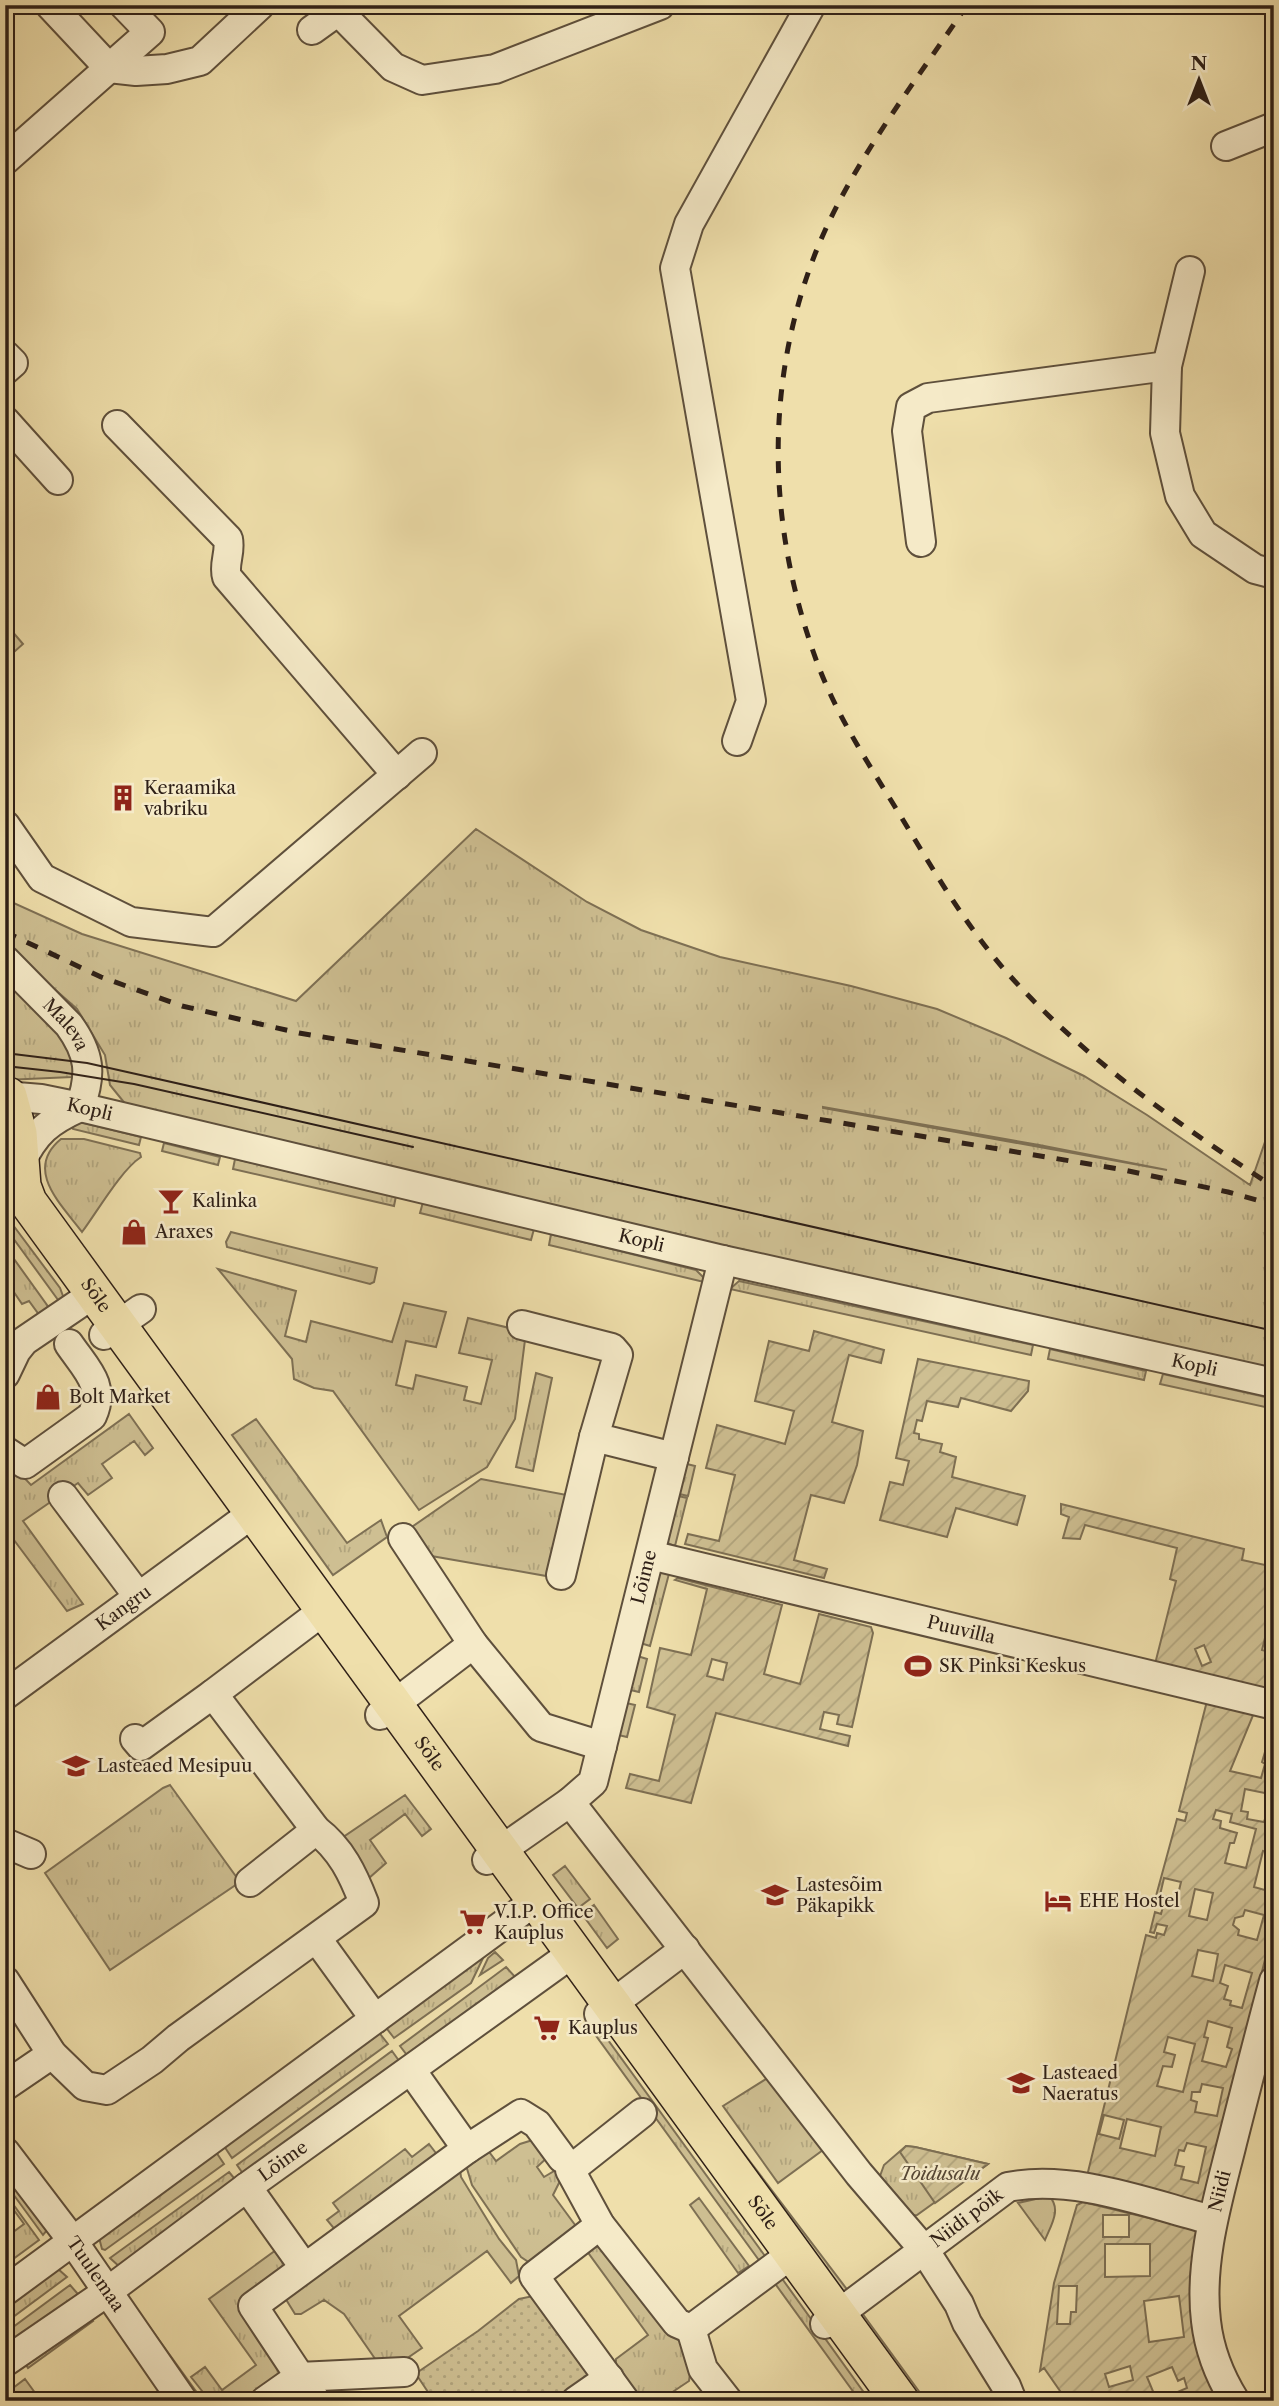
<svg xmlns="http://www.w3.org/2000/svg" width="1279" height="2406" font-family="'Libre Caslon Text',serif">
  <defs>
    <pattern id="grass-tufts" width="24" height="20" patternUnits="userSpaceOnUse" patternTransform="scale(1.75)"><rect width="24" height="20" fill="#cebf92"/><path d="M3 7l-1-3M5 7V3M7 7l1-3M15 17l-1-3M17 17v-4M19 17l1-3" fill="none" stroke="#b1a47d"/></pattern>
    <pattern id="park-dots" width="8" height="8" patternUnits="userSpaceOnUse" patternTransform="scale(1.75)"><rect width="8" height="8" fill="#cebf92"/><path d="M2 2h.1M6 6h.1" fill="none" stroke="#b1a47d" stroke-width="1.8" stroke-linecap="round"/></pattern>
    <pattern id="garden-furrows" width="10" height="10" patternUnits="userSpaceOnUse" patternTransform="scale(1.75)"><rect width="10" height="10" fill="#cebf92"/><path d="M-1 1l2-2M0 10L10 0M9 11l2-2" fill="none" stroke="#b1a47d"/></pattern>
  </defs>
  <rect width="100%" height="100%" fill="#efdfab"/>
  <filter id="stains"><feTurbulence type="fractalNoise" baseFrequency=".00286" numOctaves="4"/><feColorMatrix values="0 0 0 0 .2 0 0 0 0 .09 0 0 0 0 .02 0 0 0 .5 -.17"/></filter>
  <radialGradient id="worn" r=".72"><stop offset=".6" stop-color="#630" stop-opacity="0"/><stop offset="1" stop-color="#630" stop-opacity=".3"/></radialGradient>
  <path fill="url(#grass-tufts)" stroke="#7e7054" stroke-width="2" fill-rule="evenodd" d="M5,623L23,644L5,660Z
    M476,829L587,902L641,930L720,957L851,986L937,1009L1006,1038L1084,1076L1147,1115L1250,1185L1274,1116V1370L749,1252L127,1106L110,1085L105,1055L77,1009L26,964L5,940V899L82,934L296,1001ZM823,1107L1039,1145L1167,1170L823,1108Z
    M5,977L69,1045L74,1071L72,1077L5,1080Z
    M76,1121L141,1137L139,1145L73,1129L70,1122Z
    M61,1139H84L140,1153L141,1157C121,1170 97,1212 82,1232C62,1205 23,1170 61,1139Z
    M164,1143L220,1157L218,1165L162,1151Z
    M235,1159L396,1196L394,1206L233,1169Z
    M423,1202L534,1229L531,1240L420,1213Z
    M10,1221L60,1288L63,1296L61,1304L5,1227V1224Z
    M231,1232L377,1268L374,1282L370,1284L227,1247L226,1242Z
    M551,1234L696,1270L704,1278V1282L549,1245Z
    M5,1253L14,1259L52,1312L40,1316L29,1301L22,1304L5,1279Z
    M218,1269L296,1291L285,1336L306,1342L311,1321L392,1342L404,1303L446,1312L436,1347L406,1341L396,1385L413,1389L416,1375L467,1387L464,1400L481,1404L492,1360L459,1353L468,1318L526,1332L515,1419L487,1467L419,1510L333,1391L314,1388L294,1379L292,1359Z
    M739,1281L1033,1345L1031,1355L730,1289Z
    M1050,1349L1146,1371L1144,1380L1048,1359Z
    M536,1373L552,1378L533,1471L516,1467Z
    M1163,1374L1274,1399V1409L1160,1384Z
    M129,1414L153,1448L145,1455L134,1441L102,1464L112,1478L88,1495L78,1483L23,1521L83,1604L67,1611L5,1528V1470L13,1466L31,1485Z
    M256,1419L347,1543L381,1520L387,1537L333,1575L232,1435Z
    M683,1463L695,1466L688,1496L675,1493Z
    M481,1479L572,1496L552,1577L420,1554L406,1531Z
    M674,1495L687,1498L675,1546L667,1543L665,1538Z
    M657,1569L670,1570L650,1646L637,1642Z
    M634,1655L647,1659L639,1692L626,1689Z
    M622,1702L635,1705L627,1737L614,1734Z
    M170,1785L240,1882L110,1970L45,1873L163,1788Z
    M405,1795L431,1829L422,1836L405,1814L370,1840L386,1863L369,1878L336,1842Z
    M565,1866L590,1899L578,1908L553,1875Z
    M594,1905L618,1939L607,1948L582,1914Z
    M495,1952L503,1960L480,1975L488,1958Z
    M484,1956L471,1983L394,2038L384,2025Z
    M506,1967L518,1980L410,2059L400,2046Z
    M592,2018L765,2256V2261L761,2263L586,2022Z
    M377,2030L388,2044L232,2158L222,2143Z
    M392,2051L402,2065L246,2178L237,2165Z
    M774,2074L827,2147L778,2183L723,2106Z
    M717,2118L852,2296L844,2301L710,2123Z
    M536,2139L549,2156L537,2167L544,2177L561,2167L564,2173L553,2195L581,2233L533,2265L521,2257L472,2185L464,2159L484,2145L496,2161L520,2144Z
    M429,2144L442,2161L341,2237L327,2220L339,2211L333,2203L405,2149L412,2157Z
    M906,2146L915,2147L988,2164L917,2215L911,2216L880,2176L884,2165Z
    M214,2149L224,2164L105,2250L102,2249L98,2234Z
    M459,2163L461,2177L499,2239L516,2260L519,2276L511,2283L487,2251L399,2316L422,2348L403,2361L378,2363L344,2314L324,2300L301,2314H295L282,2293Z
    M5,2170L48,2229L43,2235L5,2183Z
    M229,2172L239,2184L122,2269L110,2258Z
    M5,2193L39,2240L5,2265V2238L24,2224L5,2198Z
    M1049,2196C1062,2209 1051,2225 1045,2240L1018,2203Z
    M699,2198L749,2266L738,2273L690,2205Z
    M596,2241L654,2317L665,2315C681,2335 694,2355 689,2381L659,2401H633L615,2378L616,2359L648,2335L584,2247Z
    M276,2250L295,2266L246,2305L289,2366L259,2401H210L191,2377L205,2367L222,2390L256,2365L209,2299Z
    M57,2268L67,2277L5,2323V2301Z
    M778,2273L870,2401H860L771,2278Z
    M70,2285L77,2293L78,2302L14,2347L5,2337V2333Z
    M133,2304L203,2401H195L128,2308Z
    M862,2313L926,2401H912L858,2317Z
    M87,2314L93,2321L28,2368L23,2360Z
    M25,2379L41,2401H5V2394Z"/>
  <path fill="url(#park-dots)" stroke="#7e7054" stroke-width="2" d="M533,2296L597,2370L563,2401H434L418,2377V2372L478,2331L519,2299Z"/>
  <path fill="url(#garden-furrows)" stroke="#7e7054" stroke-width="2" fill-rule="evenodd" d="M814,1331L884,1350L881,1363L849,1355L832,1422L863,1431L857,1465L844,1503L811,1495L794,1560L827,1569L824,1578L685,1544L688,1534L719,1541L735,1475L706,1468L717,1425L785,1444L794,1411L755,1401L769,1341L809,1351Z
    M918,1359L1029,1381L1028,1391L1011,1411L961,1398L958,1407L927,1401L922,1421L917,1420L914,1433L919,1434V1439L942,1444L940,1452L956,1457L952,1477L1025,1496L1017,1525L956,1508L947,1537L880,1520L890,1482L903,1485L909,1461L896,1458Z
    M1061,1504L1244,1549L1242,1560L1274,1567V1632L1267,1630L1262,1650L1274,1653V1694L1155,1664L1176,1581L1170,1579L1177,1548L1085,1525L1080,1539L1063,1538L1069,1517L1061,1514ZM1204,1645L1211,1662L1202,1666L1195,1649Z
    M678,1578L782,1605L764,1674L800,1684L819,1614L871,1627L873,1633L852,1727L837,1724L839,1715L824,1712L820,1729L850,1736L848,1746L716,1713L691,1803L626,1788L630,1774L659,1781L675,1715L647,1707L660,1648L691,1655L707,1589L675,1580ZM712,1659L727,1663L723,1680L707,1676Z
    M1207,1701L1254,1713L1230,1771L1261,1778L1265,1764L1262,1762L1265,1752L1274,1754V1795L1245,1789L1241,1811L1248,1812L1247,1819L1264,1822L1265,1819L1274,1821V1853L1263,1851L1254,1887L1272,1892L1274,1886V1924L1203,2206L1087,2176L1146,1935L1156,1938L1157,1933L1164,1935L1167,1926L1157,1924L1154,1933L1150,1932L1155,1912L1161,1914L1165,1899L1156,1896L1177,1819L1185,1821L1187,1813L1179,1811ZM1216,1810L1232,1814L1230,1822L1256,1829L1246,1868L1225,1863L1230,1843H1234L1237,1833L1220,1828L1221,1821L1213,1819ZM1164,1878L1181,1882L1177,1899L1160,1895ZM1195,1889L1213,1893L1207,1920L1189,1916ZM1245,1910L1264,1915L1257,1940L1238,1935L1239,1930L1233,1925L1235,1918L1243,1916ZM1198,1950L1218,1954L1213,1981L1192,1976ZM1225,1965L1252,1973L1242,2008L1230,2005L1231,2001L1224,1999L1228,1986L1220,1983ZM1208,2021L1232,2028L1227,2047L1232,2049L1226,2067L1202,2061L1208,2038L1204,2037ZM1168,2037L1195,2044L1183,2092L1157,2086L1163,2066L1172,2067L1175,2055L1164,2052ZM1202,2084L1223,2088L1217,2116L1195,2112L1197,2102L1191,2100L1192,2092H1200ZM1104,2115L1124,2120L1119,2139L1099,2134ZM1127,2119L1161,2127L1155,2156L1120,2148ZM1187,2143L1206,2147L1198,2183L1181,2179L1184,2167L1175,2165L1179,2150L1184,2151Z
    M906,2146L915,2147L988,2164L935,2203L900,2152Z
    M1083,2202L1198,2230C1181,2296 1192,2340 1218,2401H1067L1044,2368L1040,2371L1054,2283L1077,2205ZM1103,2215H1129V2237H1103ZM1105,2244H1150V2276L1105,2277ZM1059,2286H1077L1076,2312H1071L1070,2324H1057ZM1179,2296L1184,2337L1149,2342L1144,2301ZM1130,2366L1133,2380L1109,2387L1105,2374ZM1172,2367L1178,2381L1184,2378L1187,2388L1157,2401L1147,2377Z"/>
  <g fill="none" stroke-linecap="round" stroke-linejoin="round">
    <g stroke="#5f503c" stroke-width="32">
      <g id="minor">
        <path d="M50,5L109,68L136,71L167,69L200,61L260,5"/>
        <path d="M332,5L393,67L422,80L495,69L660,5"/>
        <path d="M312,30L337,12"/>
        <path d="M1226,146L1274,127"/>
        <path d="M5,160L150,32L124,5"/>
        <path d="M1190,271L1167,366L1165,433L1180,496L1203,534L1255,569L1274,574"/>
        <path d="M5,355L13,363L5,370"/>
        <path d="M5,421L58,480"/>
        <path d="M117,425L228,539C231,553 223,564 227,577L397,775"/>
        <path d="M921,542L907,431L911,407L928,398L1167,366"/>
        <path d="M737,741L751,701L675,268L689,224L811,5"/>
        <path d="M5,825L42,878L131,922L213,932L422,753"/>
        <path id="s1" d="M5,960L69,1025C90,1054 92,1074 80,1107"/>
        <path id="s2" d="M5,1096L41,1099L80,1107L723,1260L1274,1383"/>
        <path d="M20,1164C35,1132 49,1121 80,1107"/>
        <path d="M522,1325L612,1348L618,1355L594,1437L674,1457"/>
        <path d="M104,1335L141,1309"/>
        <path d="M5,1374L16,1351L24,1341L80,1303"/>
        <path d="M5,1451L25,1464L92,1416C106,1385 86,1369 69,1344"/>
        <path d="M63,1496L138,1596"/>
        <path d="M403,1538L473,1644"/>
        <path id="s3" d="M650,1555L1274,1705"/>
        <path d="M561,1575L594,1437"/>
        <path id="s4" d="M5,1695L253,1513"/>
        <path d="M380,1715L473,1644L541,1727L602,1746"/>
        <path d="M135,1739L141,1746L213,1694"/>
        <path d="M570,1802L859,2174L925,2251L959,2304L967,2323L1006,2386L1012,2401"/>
        <path d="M5,1843L31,1854"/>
        <path id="s5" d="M487,1860L570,1802L593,1782L723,1260"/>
        <path d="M250,1882L316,1830"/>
        <path d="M317,1939L375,2019"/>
        <path d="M5,1981L52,2054L85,2086L107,2090L152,2060L178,2038L364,1903C353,1874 341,1849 316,1830L213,1694L311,1620"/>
        <path d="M599,2014L685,1949"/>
        <path d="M411,2070L467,2149L521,2114L537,2124L562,2158"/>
        <path d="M5,2086L52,2054"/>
        <path d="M642,2113L570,2170L600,2225L677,2323L691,2329L793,2253"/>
        <path id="s6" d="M5,2152L72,2240L183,2401"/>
        <path d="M247,2187L304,2267"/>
        <path d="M600,2225L534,2276L625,2401"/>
        <path d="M5,2291L523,1910"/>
        <path id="s7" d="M825,2324L1008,2187C1074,2174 1149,2204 1212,2220"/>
        <path d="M691,2329L703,2369L728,2401"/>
        <path id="s8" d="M5,2362L107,2292L247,2187L574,1952"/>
        <path d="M265,2401L299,2377L404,2372"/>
        <path d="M316,2401L253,2306L467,2149"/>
        <path d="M576,2401L609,2378"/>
        <path id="s9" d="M1235,2401C1220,2377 1209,2348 1206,2321C1199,2263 1217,2203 1231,2147C1245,2092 1259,2036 1274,1981"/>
      </g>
    </g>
    <g stroke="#2f2017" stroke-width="40">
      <g id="major">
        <path id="s10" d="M8,1096L18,1133L22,1186L28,1202L900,2401"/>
      </g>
    </g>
    <use href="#minor" stroke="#f5eac8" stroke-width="28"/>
    <use href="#major" stroke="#efdfab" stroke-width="37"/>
    <path stroke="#2f2017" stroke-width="2" d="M5,1053L87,1063L136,1074L1274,1331
      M5,1066L60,1072L134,1084L413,1147"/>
    <path stroke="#2f2017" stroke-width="5" stroke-dasharray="12 12" stroke-linecap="butt" d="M967,5C914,84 850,165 815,254C763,389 768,530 818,665C838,718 870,766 900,815C932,868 963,921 1003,968C1078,1054 1179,1125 1274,1187
      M5,932L101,977L182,1006L299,1033L1119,1169L1228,1192L1274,1205"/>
  </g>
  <defs>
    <g id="building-bare" transform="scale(2.1)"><path d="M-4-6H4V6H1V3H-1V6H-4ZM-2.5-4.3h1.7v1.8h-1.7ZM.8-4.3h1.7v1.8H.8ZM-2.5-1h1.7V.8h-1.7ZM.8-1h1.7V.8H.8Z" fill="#8f2418" stroke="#f5eac8" stroke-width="2.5" paint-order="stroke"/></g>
    <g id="bar-bare" transform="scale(2.1)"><path d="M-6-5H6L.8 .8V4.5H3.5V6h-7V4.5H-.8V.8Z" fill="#8f2418" stroke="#f5eac8" stroke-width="2.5" paint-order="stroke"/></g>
    <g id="shop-bare" transform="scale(2.1)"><path d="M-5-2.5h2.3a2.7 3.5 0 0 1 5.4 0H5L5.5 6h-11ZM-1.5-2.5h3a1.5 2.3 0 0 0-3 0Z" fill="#8f2418" stroke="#f5eac8" stroke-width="2.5" paint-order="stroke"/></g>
    <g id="stadium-bare" transform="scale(2.1)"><path d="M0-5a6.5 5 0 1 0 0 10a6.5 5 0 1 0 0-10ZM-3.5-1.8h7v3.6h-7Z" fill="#8f2418" stroke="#f5eac8" stroke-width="2.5" paint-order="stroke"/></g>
    <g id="school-bare" transform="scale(2.1)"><path d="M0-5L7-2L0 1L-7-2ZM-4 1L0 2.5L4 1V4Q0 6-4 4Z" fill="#8f2418" stroke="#f5eac8" stroke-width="2.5" paint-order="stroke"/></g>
    <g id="hotel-bare" transform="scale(2.1)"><path d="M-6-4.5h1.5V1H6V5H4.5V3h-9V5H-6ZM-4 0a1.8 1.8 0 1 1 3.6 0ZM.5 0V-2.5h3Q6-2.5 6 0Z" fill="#8f2418" stroke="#f5eac8" stroke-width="2.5" paint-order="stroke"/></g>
    <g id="supermarket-bare" transform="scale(2.1)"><path d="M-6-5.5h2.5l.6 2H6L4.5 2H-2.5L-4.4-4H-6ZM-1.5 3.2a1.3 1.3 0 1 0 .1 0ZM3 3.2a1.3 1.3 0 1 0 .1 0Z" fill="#8f2418" stroke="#f5eac8" stroke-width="2.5" paint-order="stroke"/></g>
  </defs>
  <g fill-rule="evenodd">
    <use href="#building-bare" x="123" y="798"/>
    <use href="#bar-bare" x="171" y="1201"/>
    <use href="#shop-bare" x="134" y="1232"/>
    <use href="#shop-bare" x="48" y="1397"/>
    <use href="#stadium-bare" x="918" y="1666"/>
    <use href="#school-bare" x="76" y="1766"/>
    <use href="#school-bare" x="775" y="1895"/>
    <use href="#hotel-bare" x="1058" y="1901"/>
    <use href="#supermarket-bare" x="473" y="1922"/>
    <use href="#supermarket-bare" x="547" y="2028"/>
    <use href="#school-bare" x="1021" y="2083"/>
  </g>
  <g text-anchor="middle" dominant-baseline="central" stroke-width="5" stroke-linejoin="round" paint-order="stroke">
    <g font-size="18" fill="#2f2017" stroke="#f5eac8" text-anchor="start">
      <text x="144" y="788">Keraamika<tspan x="144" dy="21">vabriku</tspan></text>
      <text x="192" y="1201">Kalinka</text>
      <text x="155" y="1232">Araxes</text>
      <text x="69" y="1397">Bolt Market</text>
      <text x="939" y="1666">SK Pinksi Keskus</text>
      <text x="97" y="1766">Lasteaed Mesipuu</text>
      <text x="796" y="1885">Lastesõim<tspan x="796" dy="21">Päkapikk</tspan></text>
      <text x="1079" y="1901">EHE Hostel</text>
      <text x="494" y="1912">V.I.P. Office<tspan x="494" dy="21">Kauplus</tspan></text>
      <text x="568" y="2028">Kauplus</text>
      <text x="1042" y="2073">Lasteaed<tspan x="1042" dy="21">Naeratus</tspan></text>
    </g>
    <g font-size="18" fill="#2f2017" stroke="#f5eac8">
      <text stroke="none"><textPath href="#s1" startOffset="89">Maleva</textPath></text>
      <text stroke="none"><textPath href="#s2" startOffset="86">Kopli</textPath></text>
      <text stroke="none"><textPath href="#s2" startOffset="653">Kopli</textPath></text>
      <text stroke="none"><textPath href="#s10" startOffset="224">Sõle</textPath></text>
      <text stroke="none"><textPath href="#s2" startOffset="1220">Kopli</textPath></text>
      <text stroke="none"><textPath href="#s5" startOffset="343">Lõime</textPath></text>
      <text stroke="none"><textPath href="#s4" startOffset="147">Kangru</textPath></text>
      <text stroke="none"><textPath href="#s3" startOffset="320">Puuvilla</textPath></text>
      <text stroke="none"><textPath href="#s10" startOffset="791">Sõle</textPath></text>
      <text stroke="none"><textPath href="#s8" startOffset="343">Lõime</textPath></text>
      <text stroke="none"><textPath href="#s9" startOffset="217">Niidi</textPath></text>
      <text stroke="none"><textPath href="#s10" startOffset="1358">Sõle</textPath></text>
      <text stroke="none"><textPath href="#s7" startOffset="177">Niidi põik</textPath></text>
      <text stroke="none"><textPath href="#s6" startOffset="152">Tuulemaa</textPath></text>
    </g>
    <g font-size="18" font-style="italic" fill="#574836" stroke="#f5eac8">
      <text x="940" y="2174">Toidusalu</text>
    </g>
  </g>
  <rect width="1279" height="2406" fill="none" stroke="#efdfab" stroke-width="28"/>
  <rect x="7" y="7" width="1265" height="2392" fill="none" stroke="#2f2017" stroke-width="3.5"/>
  <rect x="14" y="14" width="1251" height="2378" fill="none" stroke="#2f2017" stroke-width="2"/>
  <g transform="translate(1199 80)" stroke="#f5eac8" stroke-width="5" paint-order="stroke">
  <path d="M0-5L12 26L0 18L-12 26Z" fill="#2f2017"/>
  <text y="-10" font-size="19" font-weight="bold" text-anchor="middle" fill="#2f2017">N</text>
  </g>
  <rect width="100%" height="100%" filter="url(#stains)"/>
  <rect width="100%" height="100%" fill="url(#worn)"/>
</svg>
